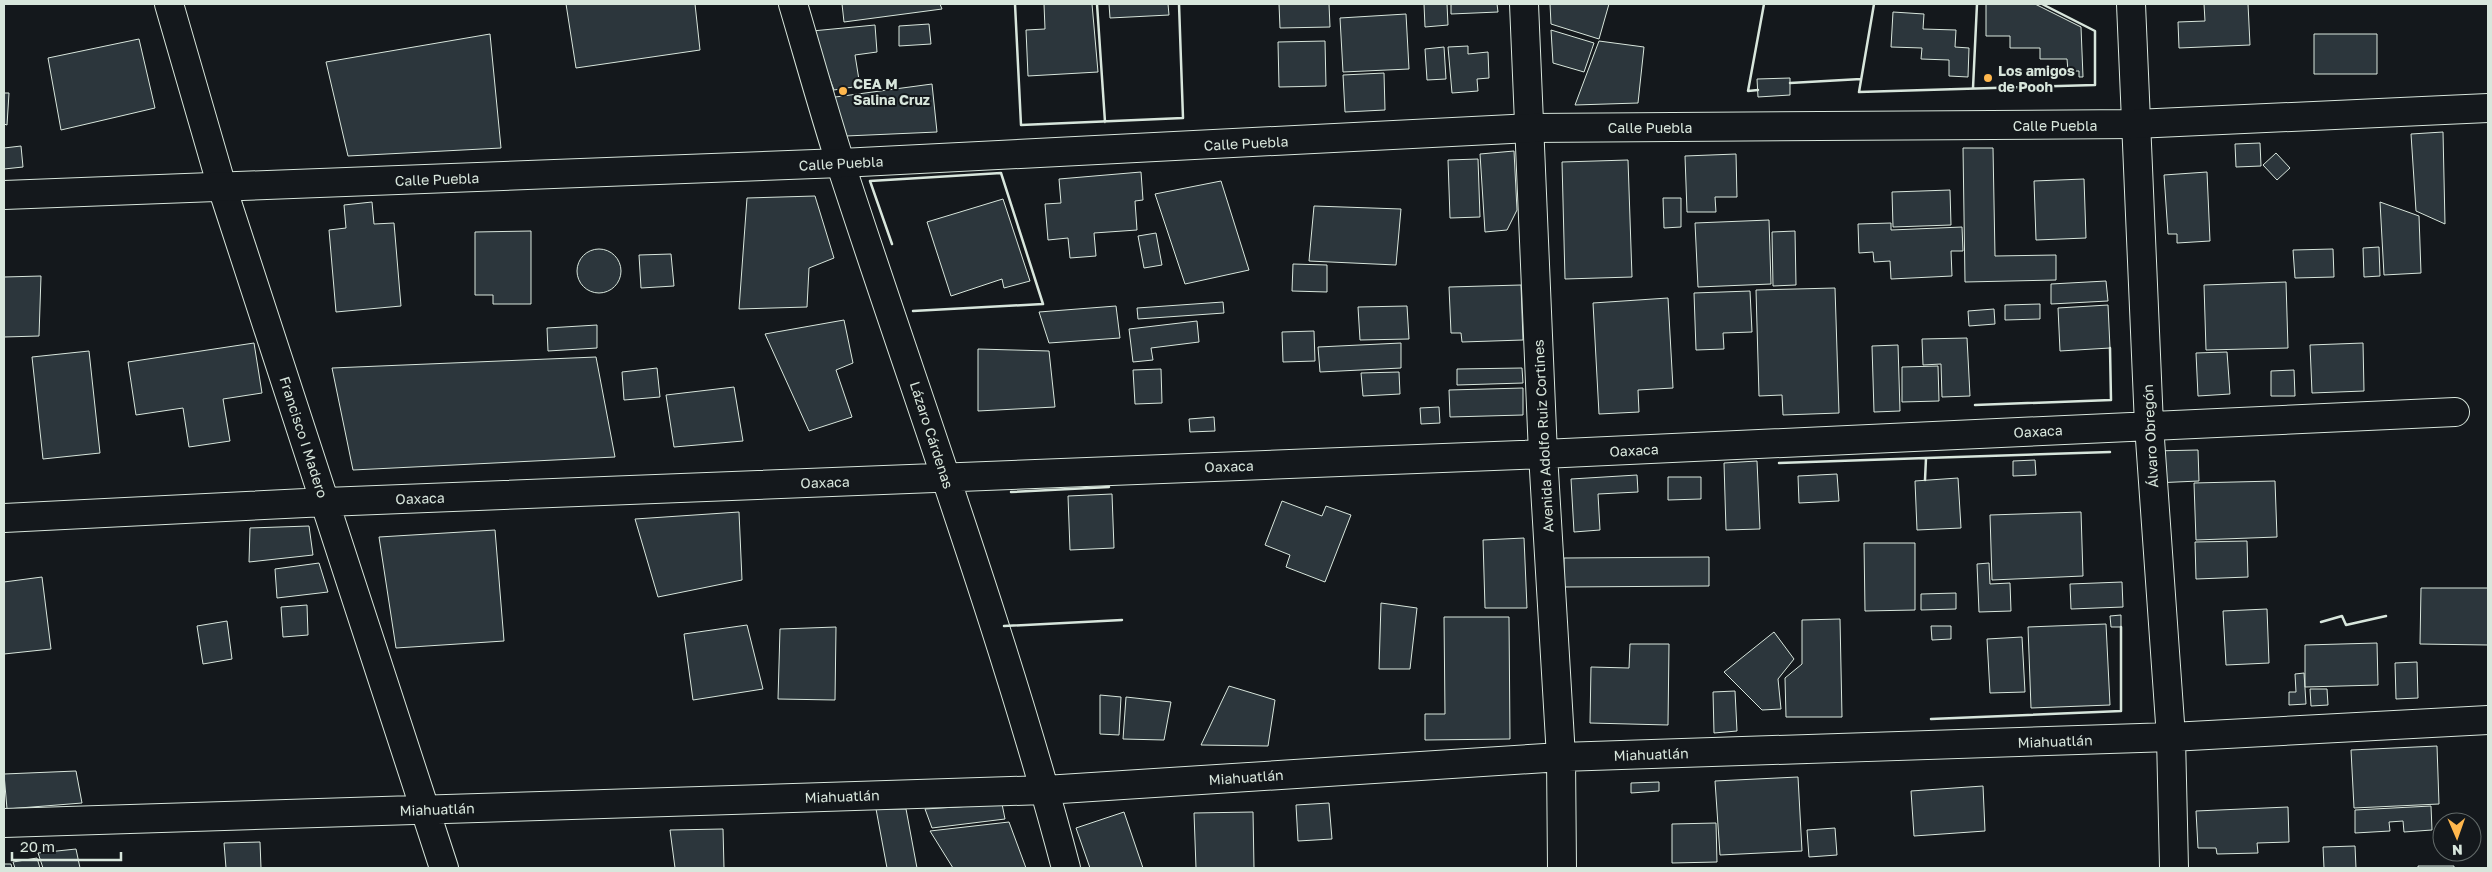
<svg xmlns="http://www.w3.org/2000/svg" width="2492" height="872" font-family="'Golos Text',sans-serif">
  <rect width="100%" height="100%" fill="#14181c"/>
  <path fill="#2c363c" stroke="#d8e6dc" d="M566,4H695L700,50L576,68Z
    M842,4H940L942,9L844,22Z
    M1044,4H1092L1098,72L1028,76L1026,30L1045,29Z
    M1109,4H1168L1169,15L1110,18Z
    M1279,4H1329L1330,27L1280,28Z
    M1424,4H1447L1448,25L1425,27Z
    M1451,4H1497L1498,12L1451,14Z
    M1550,4H1609L1599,39L1551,24Z
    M1986,4H2035L2081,27L2083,77H2079V71H2068L2067,59H2040V48H2010V36H1986Z
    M2204,4H2248L2250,45L2179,48L2178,22L2205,21Z
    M1893,12L1924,14L1923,29L1956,30L1955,47L1969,48L1968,77L1949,76V60L1921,59L1922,48L1891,47Z
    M1406,14L1409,69L1343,72L1340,18Z
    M929,24L931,44L899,46V26Z
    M875,25L877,52L855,55L860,86L834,90L812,31Z
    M1551,30L1594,43L1584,72L1553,63Z
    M490,34L501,148L348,156L326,62Z
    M2314,34H2377V74H2314Z
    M139,39L155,108L61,130L48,58Z
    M1325,41L1326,86L1279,87L1278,42Z
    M1599,41L1644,47L1638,103L1575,105Z
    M1468,46V54L1488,52L1489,78L1477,79L1478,91L1452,93L1448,47Z
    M1444,47L1446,79L1427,80L1425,49Z
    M1384,73L1385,110L1345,112L1343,75Z
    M1790,78V95L1758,97L1757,79Z
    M932,84L937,132L846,136L828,98Z
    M4,93H9L7,125L4,124Z
    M2443,132L2445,224L2416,211L2411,134Z
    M2260,143L2261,166L2236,167L2235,144Z
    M21,146L23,167L4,169V148Z
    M1963,148H1993L1995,256L2056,255V280L1965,282Z
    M1514,151L1517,210L1507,230L1485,232L1480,154Z
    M2276,153L2290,168L2277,180L2263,165Z
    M1736,154L1737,197H1715L1716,212H1687L1685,156Z
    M1478,159L1480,217L1450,218L1448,160Z
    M1628,160L1632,277L1565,279L1562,162Z
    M1141,172L1143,200L1135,201L1137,230L1094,233L1096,256L1070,258L1068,238L1048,240L1045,204L1061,203L1059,179Z
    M2207,172L2210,241L2177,243V234H2168L2164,175Z
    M2084,179L2086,238L2036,240L2034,181Z
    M1221,181L1249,270L1185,284L1155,194Z
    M1950,190L1951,225L1893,227L1892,192Z
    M815,196L834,258L809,268L807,307L739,309L747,198Z
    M1663,198H1681V227L1664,228Z
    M1003,199L1030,281L1004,288L1002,279L951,296L927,222Z
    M372,202L374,224L394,223L401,306L336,312L329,230L346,228L344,205Z
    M2380,202L2419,216L2421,273L2384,275Z
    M1314,206L1401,209L1396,265L1309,261Z
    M1769,220L1771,284L1698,287L1695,223Z
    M1891,223V230L1962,227L1963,251H1951L1952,276L1891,279L1890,261L1874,262L1873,252L1859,253L1858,224Z
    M531,231V304H493V295H475V232Z
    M1795,231L1796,285L1773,286L1772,232Z
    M1156,233L1162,265L1144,268L1138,236Z
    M2379,247L2380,276L2364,277L2363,248Z
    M577 271a22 22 0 1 1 44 0a22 22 0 1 1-44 0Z
    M2333,249L2334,277L2295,278L2293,250Z
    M671,254L674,286L641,288L639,255Z
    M1293,264L1327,265V292L1292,291Z
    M41,276L39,336L4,337V277Z
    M2106,281L2108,301L2051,304V284Z
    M2286,282L2288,348L2206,350L2204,285Z
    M1521,285L1523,340L1462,342L1461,333H1451L1449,287Z
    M1835,288L1839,413L1783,415L1782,395L1759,396L1756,290Z
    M1750,291L1752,332L1723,333L1724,349L1696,350L1694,293Z
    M1668,298L1673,388L1638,390L1639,412L1599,414L1593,303Z
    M1223,302L1224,313L1138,319L1137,308Z
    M2040,304V319L2005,320V305Z
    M2108,305L2110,348L2060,351L2058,308Z
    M1116,306L1120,338L1049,343L1039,312Z
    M1407,306L1409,339L1360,340L1358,307Z
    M1994,309L1995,324L1969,326L1968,311Z
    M844,320L853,363L836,370L852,417L809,431L765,334Z
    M1197,321L1199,342L1151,348L1153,360L1133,362L1129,329Z
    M597,325V348L548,351L547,328Z
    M1314,331L1315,361L1283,362L1282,332Z
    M1967,338L1970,396L1942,397L1941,364L1923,365L1922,339Z
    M254,343L262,393L223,399L230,441L189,447L183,408L136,415L128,362Z
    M1401,343V368L1320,372L1318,347Z
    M2363,343L2364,391L2312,393L2310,345Z
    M1898,345L1900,411L1874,412L1872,346Z
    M978,349L1049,351L1055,407L978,411Z
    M89,351L100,453L43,459L32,357Z
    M2227,352L2230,394L2198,396L2196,353Z
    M596,357L615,457L353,470L332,368Z
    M1938,366L1939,401L1902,402V367Z
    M657,368L660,397L624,400L622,372Z
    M1522,368L1523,383L1457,385V369Z
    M1161,369L1162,403L1135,404L1133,370Z
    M2294,370L2295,396H2271V371Z
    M1399,372L1400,394L1363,396L1361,373Z
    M734,387L743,441L674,447L666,395Z
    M1523,388V415L1450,417L1449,390Z
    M1439,407L1440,423L1421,424L1420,408Z
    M1214,417L1215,431L1190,432L1189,419Z
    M2198,450L2199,481L2154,483L2152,451Z
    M2035,460L2036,475L2013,476V461Z
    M1757,461L1760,529L1726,530L1724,463Z
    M1837,474L1839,501L1799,503L1798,476Z
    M1637,475L1638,492L1598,494L1600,530L1574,532L1571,479Z
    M1668,477H1701V499L1668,500Z
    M1958,478L1961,528L1917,530L1915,481Z
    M2275,481L2277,537L2196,540L2194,483Z
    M1112,494L1114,548L1070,550L1068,496Z
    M1282,501L1322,516L1326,506L1351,515L1325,582L1286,567L1290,555L1265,545Z
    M739,512L742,580L658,597L635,519Z
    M2081,512L2083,576L1992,580L1990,515Z
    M309,526L313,555L249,562L250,528Z
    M495,530L504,641L396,648L379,537Z
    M1524,538L1527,608H1485L1483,540Z
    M2247,541L2248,577L2196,579L2195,542Z
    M1864,543H1915V610L1865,611Z
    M1709,557V586L1564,587V558Z
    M319,563L328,592L277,598L275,569Z
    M1989,563L1990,584L2010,583L2011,611L1979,612L1977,564Z
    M42,577L51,649L4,654V582Z
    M2122,582L2123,607L2071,609L2070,584Z
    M2421,588H2488V645L2420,644Z
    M1956,593V609L1921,610V594Z
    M1381,603L1417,608L1410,669H1379Z
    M307,605L308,635L283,637L281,607Z
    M2267,609L2269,663L2226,665L2223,611Z
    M2121,615V627H2111L2110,616Z
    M1444,617H1509L1510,739L1425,740V714H1445Z
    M1840,619L1842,717H1786L1785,678L1802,664V620Z
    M227,621L232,659L203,664L197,626Z
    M2106,624L2110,705L2031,708L2028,627Z
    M747,625L763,689L693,700L684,634Z
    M1931,626H1951V639L1932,640Z
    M836,627L835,700L778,699L780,629Z
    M1774,632L1794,659L1778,679L1781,709L1762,710L1724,672Z
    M2022,637L2025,692L1990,693L1987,639Z
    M2377,643L2378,685L2305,687V645Z
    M1630,644H1669L1668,725L1590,723L1591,667L1629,668Z
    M2417,662L2418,698L2396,699L2395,663Z
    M2304,673L2306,704L2289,705V692H2296L2295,674Z
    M1229,686L1275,700L1268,746L1201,745Z
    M2310,689H2327L2328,705L2311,706Z
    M1735,691L1737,731L1714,733L1713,692Z
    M1100,695L1121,697L1119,735L1100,734Z
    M1126,697L1171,702L1164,740L1123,739Z
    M2437,746L2439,804L2354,808L2351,750Z
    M76,771L82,803L7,809L4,774Z
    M1798,777L1802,851L1720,855L1715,781Z
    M1659,782V791L1631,793V783Z
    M1983,786L1985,831L1914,836L1911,791Z
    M1329,803L1332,839L1298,841L1296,805Z
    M1002,804L1005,819L932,828L925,809Z
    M2431,806L2432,830L2404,832L2403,821L2389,822L2390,831L2355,833V810Z
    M2288,807L2289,842L2257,843L2258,853L2217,854L2216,848H2198L2196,811Z
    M876,809H906L917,868H887Z
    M1124,812L1143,868H1090L1076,828Z
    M1253,812L1254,868H1196L1194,813Z
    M1009,822L1026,868H953L930,831Z
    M1716,823L1717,862L1672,863V824Z
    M1835,828L1837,855L1809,857L1807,830Z
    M723,829L724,868H675L670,830Z
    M260,842L261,868H226L224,843Z
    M2355,846L2356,868H2324L2323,847Z
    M76,849L80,868H43L38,853Z
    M37,858L40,868H15L13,862Z
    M4,864H11L12,868H4Z
    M2418,866H2454V868H2418Z"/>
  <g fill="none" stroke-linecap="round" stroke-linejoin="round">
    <g stroke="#d8e6dc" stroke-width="30">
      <path id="minor" d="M169,4L222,187L444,868
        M793,4C809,58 824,112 841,165C917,399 1003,630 1066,868
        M1524,4L1543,454L1561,757L1562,868
        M2131,4L2149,425L2171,737L2174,868
        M4,518L326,502L1543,454L2455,412
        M4,823L1045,790L1561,757L2171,737L2488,720"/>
    </g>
    <g stroke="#d8e6dc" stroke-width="30">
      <path id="tertiary" d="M4,195L841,163L1530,128L2135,124L2488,108"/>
    </g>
    <use href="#minor" stroke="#14181c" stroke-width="28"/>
    <use href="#tertiary" stroke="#14181c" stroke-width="28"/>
    <path stroke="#d8e6dc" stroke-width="2.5" d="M1015,4L1021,125L1183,118L1179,4
      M1097,4L1105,122
      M1874,4L1859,92L2095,85V31L2042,4
      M1790,83L1861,79
      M1973,88L1977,4
      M1758,90L1748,91L1764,4
      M892,244L870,181L1001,173L1043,304L913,311
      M1975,405L2111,400L2110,348
      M1779,463L1926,458
      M1925,480L1926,458L2110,452
      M1011,492L1109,487
      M2321,622L2342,616L2346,625L2386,616
      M1004,626L1122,620
      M1931,719L2121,711V627"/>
  </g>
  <g fill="#ffb74d" stroke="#14181c" stroke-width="2">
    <circle cx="1988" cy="78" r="5"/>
    <circle cx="843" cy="91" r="5"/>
  </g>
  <g text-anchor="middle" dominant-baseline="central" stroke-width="4" stroke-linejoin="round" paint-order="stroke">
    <g font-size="14" font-weight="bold" fill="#d8e6dc" stroke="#14181c" text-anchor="start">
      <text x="1998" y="70">Los amigos<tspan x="1998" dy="16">de Pooh</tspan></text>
      <text x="853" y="83">CEA M<tspan x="853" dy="16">Salina Cruz</tspan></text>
    </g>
    <g font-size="14" fill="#d8e6dc" stroke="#14181c">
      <text x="2055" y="125">Calle Puebla</text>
      <text x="1650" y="127">Calle Puebla</text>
      <text transform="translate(1246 143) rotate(-3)">Calle Puebla</text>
      <text transform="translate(841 163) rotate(-3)">Calle Puebla</text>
      <text transform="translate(437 179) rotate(-2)">Calle Puebla</text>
      <text transform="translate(2038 431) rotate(-3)">Oaxaca</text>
      <text transform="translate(932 435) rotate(72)">Lázaro Cárdenas</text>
      <text transform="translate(1543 436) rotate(-93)">Avenida Adolfo Ruiz Cortines</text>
      <text transform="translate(2150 436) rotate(-93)">Álvaro Obregón</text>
      <text transform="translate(304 437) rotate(72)">Francisco I Madero</text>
      <text transform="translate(1634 450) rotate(-3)">Oaxaca</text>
      <text transform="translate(1229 466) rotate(-2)">Oaxaca</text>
      <text transform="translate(825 482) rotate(-2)">Oaxaca</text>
      <text transform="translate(420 498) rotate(-2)">Oaxaca</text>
      <text transform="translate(2055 741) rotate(-2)">Miahuatlán</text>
      <text transform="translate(1651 754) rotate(-2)">Miahuatlán</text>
      <text transform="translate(1246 777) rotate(-4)">Miahuatlán</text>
      <text transform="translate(842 796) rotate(-2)">Miahuatlán</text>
      <text transform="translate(437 809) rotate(-2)">Miahuatlán</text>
    </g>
  </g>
  <rect width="2492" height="872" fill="none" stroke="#d8e6dc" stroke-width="10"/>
  <g transform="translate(2457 837) rotate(178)"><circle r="24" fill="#14181c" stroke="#626a69"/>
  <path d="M0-4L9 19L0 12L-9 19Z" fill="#ffb74d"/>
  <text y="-8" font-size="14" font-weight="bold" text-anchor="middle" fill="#d8e6dc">N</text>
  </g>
  <path d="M12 852v8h109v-8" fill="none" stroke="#d8e6dc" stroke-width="2.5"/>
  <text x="20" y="852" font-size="15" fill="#d8e6dc" stroke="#14181c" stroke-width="4" paint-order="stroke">20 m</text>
</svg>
